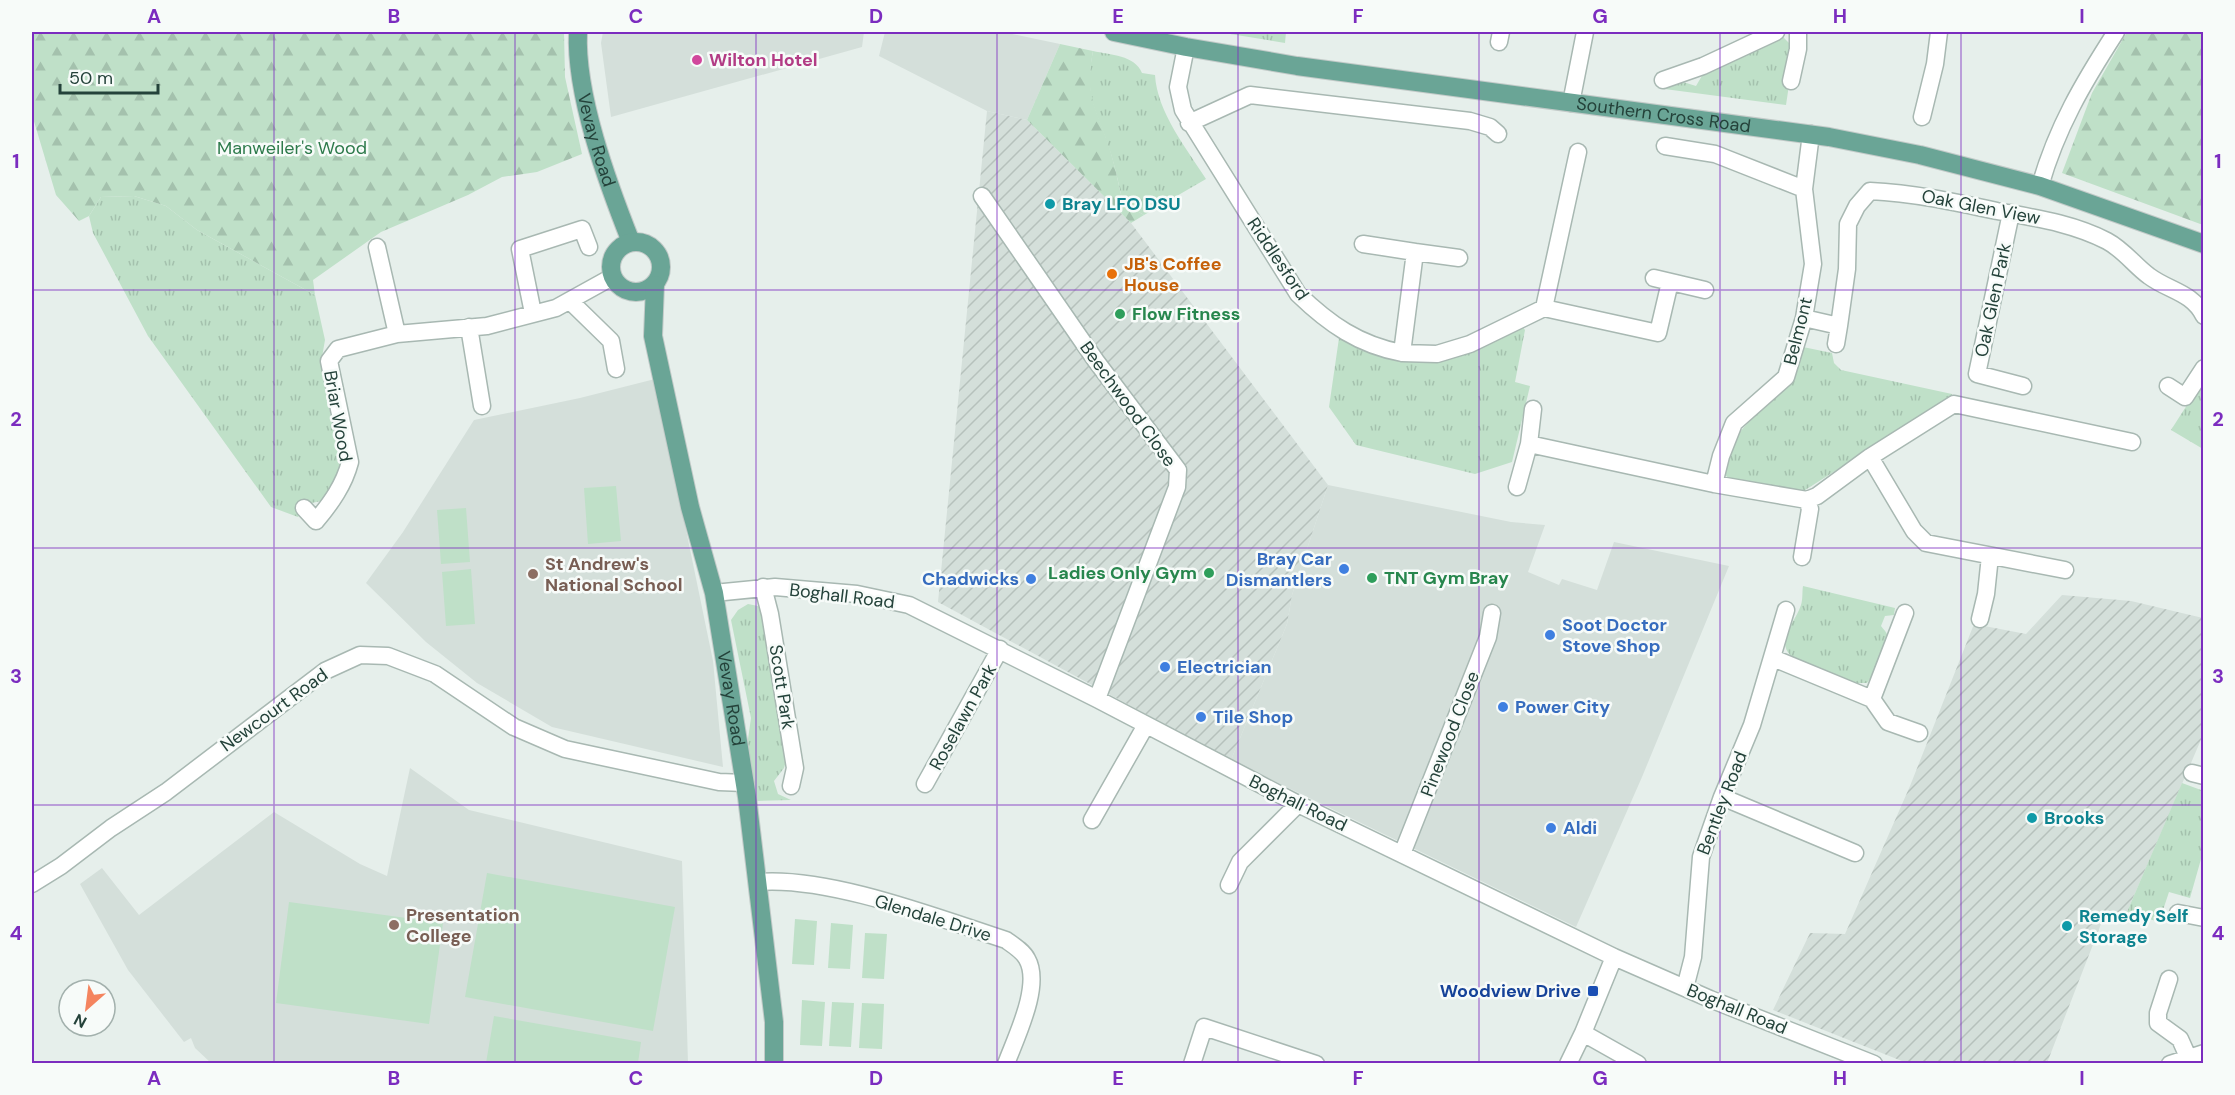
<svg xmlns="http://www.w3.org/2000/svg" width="2235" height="1095" font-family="'DM Sans',sans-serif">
  <defs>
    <pattern id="industrial-furrows" width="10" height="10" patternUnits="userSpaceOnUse" patternTransform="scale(1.5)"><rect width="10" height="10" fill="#d4dfda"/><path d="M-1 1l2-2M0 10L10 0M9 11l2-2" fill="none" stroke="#b6c1bc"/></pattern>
    <pattern id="grass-tufts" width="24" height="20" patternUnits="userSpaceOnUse" patternTransform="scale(1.5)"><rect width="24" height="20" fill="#bfe0c8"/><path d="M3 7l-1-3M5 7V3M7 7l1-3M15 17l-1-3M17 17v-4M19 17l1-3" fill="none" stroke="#a4c1ad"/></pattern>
    <pattern id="forest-firs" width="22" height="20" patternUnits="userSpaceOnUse" patternTransform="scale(1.5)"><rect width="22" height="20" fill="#bfe0c8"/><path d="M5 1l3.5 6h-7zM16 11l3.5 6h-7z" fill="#a4c1ad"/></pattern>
  </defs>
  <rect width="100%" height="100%" fill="#e6efeb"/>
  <path fill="#d4dfda" d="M603,32H864L862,47L611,117L601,43Z
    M885,32H1003L1060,44L1027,120L987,111L879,56Z
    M655,379L713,661L723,767L552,727L477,683L426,642L366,583L403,532L474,420L580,398Z
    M1328,485L1511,522L1545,525L1528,572L1559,585L1562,579L1597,590L1614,542L1729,566L1642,777L1576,927L1231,760L1287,624L1292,595Z
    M410,768L469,810L682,861L688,1063H211L195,1048L191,1038L184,1042L128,970L80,884L102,868L139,915L274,812L360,864L387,876Z"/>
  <path fill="url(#industrial-furrows)" d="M987,111L1027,120L1131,223L1328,485L1292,595L1287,624L1231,760L938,602Z
    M2062,595L2131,601L2203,618V735L2127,912L2101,924L2047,1063H1907L1773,1010L1810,933L1845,934L1910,786L1974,624L2026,634Z"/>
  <path fill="url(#grass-tufts)" d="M1218,32H1286L1285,43Z
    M1782,36L1790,44L1789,85L1786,105L1657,88L1680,81L1696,86L1703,74Z
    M1093,51C1110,55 1135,55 1142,73L1155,75C1157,112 1187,149 1206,179L1144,215L1123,203C1119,187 1116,170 1111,154C1098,110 1083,101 1093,51Z
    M134,196L166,206L197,230L315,295L325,340L321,363L341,471L321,501L307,504L298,517L271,507L148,336L93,233L89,216L101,197Z
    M1522,326L1525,330L1515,382L1530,386L1512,462L1475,474L1356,445L1329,407L1339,338L1358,348L1391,359L1490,343Z
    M1803,347L1832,353L1834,363L1841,370L1952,394L1950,403L1936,407L1802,492L1733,482L1724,474C1725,418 1796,400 1803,347Z
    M2203,380V449L2171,430Z
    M1803,586L1895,608L1894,615L1885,616L1881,626C1884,630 1888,633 1888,639C1888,648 1873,676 1867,683H1856L1791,656C1775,641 1796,621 1801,605C1803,599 1802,592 1803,586Z
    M748,604L758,606L763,616L787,758L784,768L774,781L778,794L791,800L756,801L747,746L751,718L731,620L738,610Z
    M2182,783L2201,790L2203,788V852L2190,898L2169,892L2159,922L2127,912Z"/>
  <path fill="url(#forest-firs)" d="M32,32H564L565,77L582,154L537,172L502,177L468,195L381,232L313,280L315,295L197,230L166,206L134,196L101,197L89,216L79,221L56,195L33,118Z
    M2127,32H2203V225L2062,173L2092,93Z
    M1060,44L1093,51C1084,101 1098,109 1111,153C1116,170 1119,187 1123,203L1144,215L1131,223L1027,120Z"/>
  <path fill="#bfe0c8" d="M616,486L621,541L588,544L584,488Z
    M466,508L470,562L441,564L437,510Z
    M471,569L475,624L446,626L442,572Z
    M487,873L675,907L653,1031L465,997Z
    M289,902L443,923L429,1024L276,1003Z
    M795,919L817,921L814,965L792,964Z
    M831,923L853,925L850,969L828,968Z
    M865,933L887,934L884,979L862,978Z
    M802,1000L825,1002L822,1046L800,1045Z
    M832,1002L854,1003L851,1047L829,1046Z
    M862,1003L884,1004L882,1049L859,1048Z
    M494,1016L641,1042L638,1063H486Z"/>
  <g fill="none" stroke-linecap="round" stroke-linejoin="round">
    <g stroke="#a8b8b2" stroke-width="19">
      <path id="minor" d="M1499,42L1501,32
        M1186,47L1178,87L1183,110L1298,294C1329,324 1359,345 1402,353
        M1663,80L1703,66L1776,32
        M1791,81L1798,49V32
        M1571,103L1585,32
        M1922,117L1935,64L1939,32
        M1189,123L1250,95L1470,121L1490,127L1498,134
        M1665,146L1715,154L1804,189L1811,134
        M2040,186C2057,127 2083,83 2116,32
        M982,196L1096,361L1178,470L1177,487L1097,699
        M2011,213L1977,374L2023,386
        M1363,244L1415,252L1402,353L1437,354L1470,344L1544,308L1658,333L1670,282
        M377,247L397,334
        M1415,252L1459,258
        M1654,278L1705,290
        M570,301L611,341L616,369
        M1544,308L1578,152
        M533,313L520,249L582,229L589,247
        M1804,318L1839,326L1847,269L1848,224L1857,206L1870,191C1913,193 1955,202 1997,211C2035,218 2072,223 2107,241C2124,250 2135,266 2149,276C2169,291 2192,292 2204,316
        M469,327L482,406
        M1836,344L1839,326
        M2168,386L2185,397L2204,368
        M1529,444L1714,484L1807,500L1817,496L1870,457L1954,404L2132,442
        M1870,457L1914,531L1926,543L2065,570
        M1714,484L1721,456L1734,423L1786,377L1804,318L1813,264L1804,189
        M1517,487L1529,444L1533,409
        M304,508L316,521C331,503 344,485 350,462L329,361L338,349L397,334L487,326L556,308L612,277
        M1802,557L1810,509L1807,500
        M763,587L770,614L795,768L791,786
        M714,593L775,587L857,594L909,605L1097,699L1298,804L1614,957L1710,999L1874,1064
        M1980,619L1986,594L1990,556
        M1773,658L1872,699L1905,613
        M1872,699L1888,722L1919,733
        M2192,773L2204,776
        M925,784L1000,649
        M1722,797L1855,853
        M1092,820L1146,725
        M1402,854L1488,637L1492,613
        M758,882C829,876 938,918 1006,940C1013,945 1023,951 1027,959C1042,985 1016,1037 1006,1064
        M32,884L61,866L111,828L166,792L325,671L360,655L388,656L435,674L514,727L565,749L719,782L745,783
        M1229,885L1240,862L1298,804
        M2178,913L2204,918
        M2169,979L2158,1013V1023L2180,1039L2188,1057
        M1685,988L1693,957L1701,857L1722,797L1752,725L1786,610
        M1583,1033L1638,1064
        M1192,1064L1204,1027L1316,1064
        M1568,1064L1583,1033L1614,957
        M2170,1064L2204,1053"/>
    </g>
    <g stroke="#c2cac8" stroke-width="20">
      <g id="major">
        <path id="s1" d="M578,32C575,95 608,184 631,242"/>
        <path id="s2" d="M1114,32L1186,47L1297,66L1829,137L1920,155L2040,186L2204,244"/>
        <circle cx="636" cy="267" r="25"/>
        <path id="s3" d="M655,285L653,336L690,507L714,593L747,797L774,1022V1064"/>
      </g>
    </g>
    <use href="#minor" stroke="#fff" stroke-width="16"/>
    <use href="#major" stroke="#6aa596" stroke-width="18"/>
  </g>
  <path fill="none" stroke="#7b2cbf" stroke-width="1.5" stroke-opacity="0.55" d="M274,32V1064M515,32V1064M756,32V1064M997,32V1064M1238,32V1064M1479,32V1064M1720,32V1064M1961,32V1064M32,290H2204M32,548H2204M32,805H2204"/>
  <circle fill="#d1479c" stroke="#f7fbf9" stroke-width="2" cx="697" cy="60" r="6"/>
  <g fill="#0f9aa8" stroke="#f7fbf9" stroke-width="2">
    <circle cx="1050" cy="204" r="6"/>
    <circle cx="2032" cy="818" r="6"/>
    <circle cx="2067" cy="926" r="6"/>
  </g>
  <circle fill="#e8710a" stroke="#f7fbf9" stroke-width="2" cx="1112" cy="274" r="6"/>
  <g fill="#2e9e5b" stroke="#f7fbf9" stroke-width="2">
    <circle cx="1120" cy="314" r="6"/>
    <circle cx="1209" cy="573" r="6"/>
    <circle cx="1372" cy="578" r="6"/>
  </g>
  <g fill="#3f7fe0" stroke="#f7fbf9" stroke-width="2">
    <circle cx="1344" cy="569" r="6"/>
    <circle cx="1031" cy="579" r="6"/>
    <circle cx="1550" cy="635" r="6"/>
    <circle cx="1165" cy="667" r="6"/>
    <circle cx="1503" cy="707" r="6"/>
    <circle cx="1201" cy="717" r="6"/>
    <circle cx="1551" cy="828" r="6"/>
  </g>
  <g fill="#8d6e63" stroke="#f7fbf9" stroke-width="2">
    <circle cx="533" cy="574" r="6"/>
    <circle cx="394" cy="925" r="6"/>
  </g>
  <rect fill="#1a4fb4" stroke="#f7fbf9" stroke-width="2" x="1587" y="985" width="12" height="12" rx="3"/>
  <g text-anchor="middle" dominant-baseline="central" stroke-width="5" stroke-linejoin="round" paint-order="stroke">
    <g font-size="18" font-weight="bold" fill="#b23c85" stroke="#f7fbf9" text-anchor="start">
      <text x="709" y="60">Wilton Hotel</text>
    </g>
    <g font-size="18" fill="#24423a" stroke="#f7fbf9">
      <text stroke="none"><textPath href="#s2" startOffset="556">Southern Cross Road</textPath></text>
      <text stroke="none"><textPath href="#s1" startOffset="110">Vevay Road</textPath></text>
      <text transform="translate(1981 207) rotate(11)">Oak Glen View</text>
      <text transform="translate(1278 259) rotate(56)">Riddlesford</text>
      <text transform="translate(1993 300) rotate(-78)">Oak Glen Park</text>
      <text transform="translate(1798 331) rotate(-76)">Belmont</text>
      <text transform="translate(1128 404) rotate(54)">Beechwood Close</text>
      <text transform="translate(338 416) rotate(80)">Briar Wood</text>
      <text transform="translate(842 596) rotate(7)">Boghall Road</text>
      <text transform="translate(782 687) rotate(81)">Scott Park</text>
      <text stroke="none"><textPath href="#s3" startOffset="422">Vevay Road</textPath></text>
      <text transform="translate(274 710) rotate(-36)">Newcourt Road</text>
      <text transform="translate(963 717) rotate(-61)">Roselawn Park</text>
      <text transform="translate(1450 734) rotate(-69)">Pinewood Close</text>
      <text transform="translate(1298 803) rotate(26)">Boghall Road</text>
      <text transform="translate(1722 803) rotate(-69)">Bentley Road</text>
      <text transform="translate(933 918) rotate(17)">Glendale Drive</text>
      <text transform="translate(1737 1009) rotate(22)">Boghall Road</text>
    </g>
    <g font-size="18" fill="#2d7a4b" stroke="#f7fbf9">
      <text x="292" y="148">Manweiler's Wood</text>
    </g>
    <g font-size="18" font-weight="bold" fill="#0d838f" stroke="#f7fbf9" text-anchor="start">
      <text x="1062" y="204">Bray LFO DSU</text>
      <text x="2044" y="818">Brooks</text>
      <text x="2079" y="916">Remedy Self<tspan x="2079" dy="21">Storage</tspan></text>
    </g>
    <g font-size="18" font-weight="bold" fill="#c56008" stroke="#f7fbf9" text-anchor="start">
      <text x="1124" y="264">JB's Coffee<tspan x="1124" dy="21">House</tspan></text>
    </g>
    <g font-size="18" font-weight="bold" fill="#27864d" stroke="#f7fbf9" text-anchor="start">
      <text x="1132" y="314">Flow Fitness</text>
      <text x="1197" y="573" text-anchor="end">Ladies Only Gym</text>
      <text x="1384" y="578">TNT Gym Bray</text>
    </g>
    <g font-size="18" font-weight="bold" fill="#366cbe" stroke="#f7fbf9" text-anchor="start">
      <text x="1332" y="559" text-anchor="end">Bray Car<tspan x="1332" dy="21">Dismantlers</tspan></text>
      <text x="1019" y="579" text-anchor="end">Chadwicks</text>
      <text x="1562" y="625">Soot Doctor<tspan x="1562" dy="21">Stove Shop</tspan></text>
      <text x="1177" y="667">Electrician</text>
      <text x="1515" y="707">Power City</text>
      <text x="1213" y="717">Tile Shop</text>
      <text x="1563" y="828">Aldi</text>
    </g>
    <g font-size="18" font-weight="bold" fill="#785e54" stroke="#f7fbf9" text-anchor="start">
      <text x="545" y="564">St Andrew's<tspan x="545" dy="21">National School</tspan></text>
      <text x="406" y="915">Presentation<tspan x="406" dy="21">College</tspan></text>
    </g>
    <g font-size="18" font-weight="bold" fill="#164399" stroke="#f7fbf9" text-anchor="end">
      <text x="1581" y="991">Woodview Drive</text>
    </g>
  </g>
  <rect width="2235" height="1095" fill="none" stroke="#f7fbf9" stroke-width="66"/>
  <g transform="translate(87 1008) rotate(208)"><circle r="28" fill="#f7fbf9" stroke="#a3b1ad" stroke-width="1.5"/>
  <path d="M0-4.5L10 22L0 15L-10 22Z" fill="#f4845f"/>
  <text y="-9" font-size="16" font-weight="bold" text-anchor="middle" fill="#24423a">N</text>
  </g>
  <path d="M60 84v9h98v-9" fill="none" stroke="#24423a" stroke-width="3"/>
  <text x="69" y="84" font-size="18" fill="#24423a" stroke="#f7fbf9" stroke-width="4.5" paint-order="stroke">50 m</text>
  <rect x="33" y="33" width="2169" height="1029" fill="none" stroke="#7b2cbf" stroke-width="2"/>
  <g font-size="20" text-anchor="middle" font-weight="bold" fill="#7b2cbf">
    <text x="154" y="23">A</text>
    <text x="394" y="23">B</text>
    <text x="636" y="23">C</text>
    <text x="876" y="23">D</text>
    <text x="1118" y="23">E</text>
    <text x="1358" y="23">F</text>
    <text x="1600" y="23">G</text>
    <text x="1840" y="23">H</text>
    <text x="2082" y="23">I</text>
    <text x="16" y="168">1</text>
    <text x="2218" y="168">1</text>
    <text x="16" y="426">2</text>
    <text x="2218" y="426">2</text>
    <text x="16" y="683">3</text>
    <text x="2218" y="683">3</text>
    <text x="16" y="940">4</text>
    <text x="2218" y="940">4</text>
    <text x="154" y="1085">A</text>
    <text x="394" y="1085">B</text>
    <text x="636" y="1085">C</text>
    <text x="876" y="1085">D</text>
    <text x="1118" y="1085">E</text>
    <text x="1358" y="1085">F</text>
    <text x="1600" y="1085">G</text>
    <text x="1840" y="1085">H</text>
    <text x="2082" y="1085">I</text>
  </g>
</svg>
